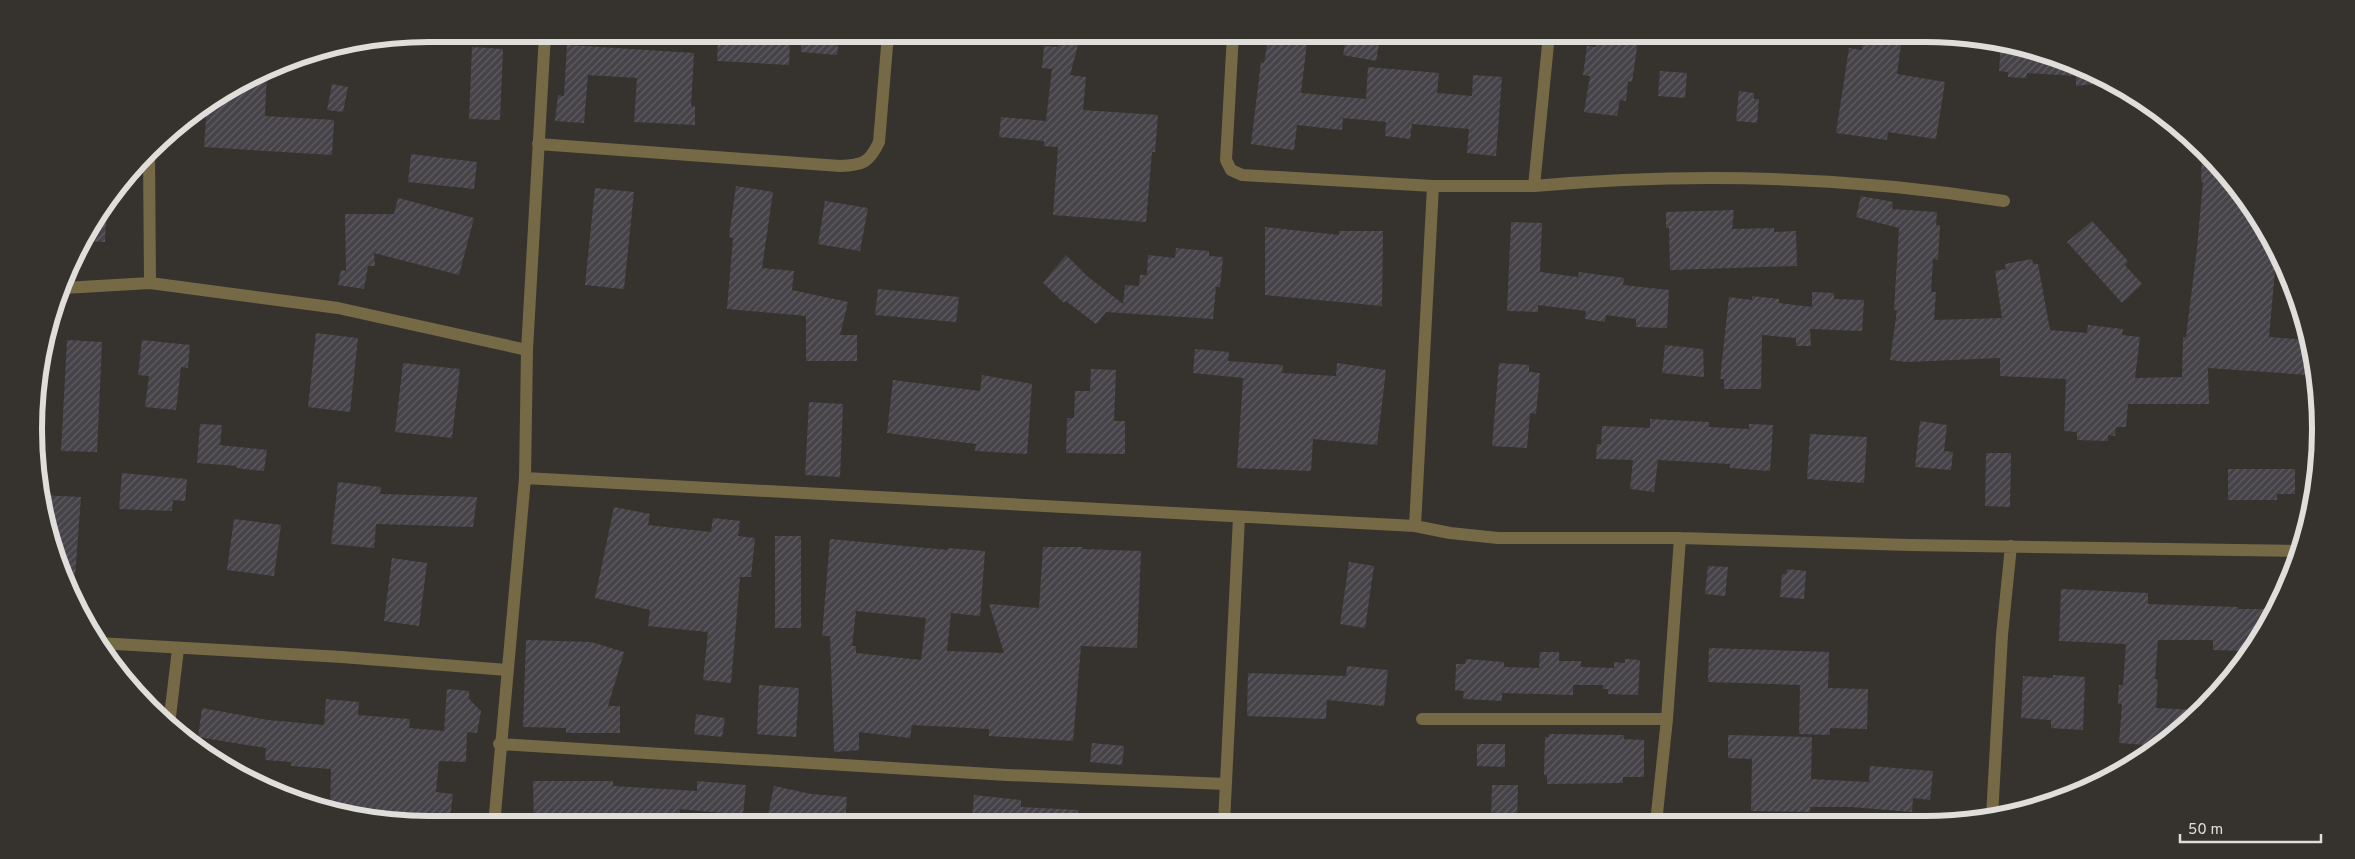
<svg xmlns="http://www.w3.org/2000/svg" width="2355" height="859" font-family="Overpass,sans-serif">
  <defs>
    <pattern id="building-hatch" width="6" height="6" patternUnits="userSpaceOnUse" patternTransform="scale(1.25)"><rect width="6" height="6" fill="#454348"/><path d="M-1 1l2-2M0 6l6-6M5 7l2-2" fill="none" stroke="#605e62"/></pattern>
  </defs>
  <rect width="100%" height="100%" fill="#36322e"/>
  <path fill="url(#building-hatch)" fill-rule="evenodd" d="M802,34L839,37L837,55L801,52Z
    M1269,34H1308L1301,93L1366,99L1368,67L1439,73L1437,93L1472,96L1473,75L1502,77L1496,156L1467,153L1469,129L1412,124L1410,139L1385,136L1386,122L1343,118L1342,130L1297,125L1294,150L1251,144L1261,62L1264,63Z
    M1598,34H1639L1632,82L1628,81L1626,101L1620,100L1617,116L1584,112L1590,76L1583,75L1587,46L1596,47Z
    M1864,34L1902,37L1897,74L1945,82L1936,139L1888,132L1887,140L1836,133L1849,48L1862,50Z
    M1346,38L1379,44L1376,61L1343,55Z
    M718,39L790,43L789,65L717,61Z
    M1060,41L1078,45L1070,75L1086,77L1083,110L1158,115L1155,152H1152L1146,222L1053,215L1058,147L1044,146V141L999,137L1001,117L1046,121L1052,69L1042,68L1044,46L1058,47Z
    M2001,44L2028,47L2100,74L2112,82L2076,86V76L2027,73L2026,78L2008,77V72L1999,71Z
    M567,45L694,53L691,106H695V125L634,122L637,78L588,75L584,123L555,121L558,95L564,96Z
    M472,47L503,49L500,120L469,119Z
    M267,71L265,116L334,120L332,155L204,147L207,108Z
    M1660,71L1687,73L1685,98L1658,96Z
    M332,84L348,87L343,112L327,110Z
    M1739,91L1754,93V99H1759L1757,123L1736,121Z
    M2202,149L2223,168L2234,183L2233,197L2244,198L2248,204L2247,214L2256,215L2268,231L2286,270H2275L2269,337L2309,340V375L2208,368L2209,404H2128L2126,427H2116L2115,436L2108,435V441L2077,440V432L2064,431L2066,379L2000,376V358L1906,362L1890,360L1897,310H1894L1899,228L1856,217L1861,196L1893,202L1892,209L1937,212L1936,225H1940L1938,260L1933,259L1931,292H1936L1934,320L2002,318L1995,271L2006,269L2005,264L2032,259L2033,264H2038L2050,330L2087,333L2088,325L2123,329L2122,335L2140,337L2135,378L2182,377L2183,337H2186L2197,248L2203,182H2201Z
    M411,154L477,162L474,189L408,182Z
    M736,186L773,192L762,268L794,271L792,290L848,302L840,335H857V361H806V316L727,309L733,238L729,237Z
    M595,188L634,192L624,289L585,285Z
    M398,198L474,218L459,275L374,253L375,266H368L364,289L338,285L341,270L346,271L345,214H394Z
    M825,201L868,208L860,251L818,244Z
    M107,202L105,242L83,241Z
    M1734,210L1732,229L1774,228V232L1796,231L1797,266L1670,270L1669,228H1666V212Z
    M2092,221L2128,261L2125,265L2142,284L2122,303L2067,242Z
    M1511,222L1542,223L1540,272L1578,277L1579,272L1624,278L1623,285L1669,290L1667,328L1636,327V319L1606,315L1605,322L1585,319L1586,311L1538,305V312L1507,311Z
    M1265,227L1339,235V231H1383L1382,306L1265,295Z
    M1176,248L1209,251V256L1223,257L1220,287H1216L1213,319L1106,312L1096,324L1066,301L1064,303L1043,283L1066,255L1087,276L1123,304L1125,285L1139,286L1140,275H1147L1148,255L1175,258Z
    M878,289L959,297L956,322L875,315Z
    M1812,292L1834,293V299L1864,300L1862,331L1810,329L1811,346H1796V338L1762,335L1761,389H1724V379H1720L1729,297L1752,300V296L1779,299V303L1812,307Z
    M316,333L358,338L350,412L308,407Z
    M67,340L102,342L97,452L61,451Z
    M142,340L190,345L188,368L181,367L176,410L145,407L149,376L138,375Z
    M1665,345L1703,349L1704,377L1662,373Z
    M1195,349L1229,352L1228,361L1283,365L1282,373L1336,376L1337,363L1386,370L1377,445L1313,439L1311,471L1237,468L1243,378L1193,373Z
    M403,363L460,369L452,438L395,432Z
    M1499,363L1529,365V372L1540,373L1536,414L1530,413L1527,448L1492,446Z
    M1091,369L1116,370L1114,421H1125V454L1066,453L1067,418H1074L1075,391H1090Z
    M982,375L1032,384L1027,454L975,451L976,444L887,433L893,380L980,391Z
    M809,402L843,404L840,477L805,475Z
    M1650,419L1709,422V427L1749,429V424L1773,425L1770,471L1730,468V464L1658,460L1654,492L1630,489L1633,460L1596,459L1597,444H1601L1602,426L1650,428Z
    M1920,421L1947,425L1944,451L1953,452L1951,470L1915,467Z
    M200,424L222,425L220,445L267,450L264,471L236,468L237,466L197,463Z
    M1810,434L1867,437L1864,483L1807,479Z
    M1986,453H2011L2010,507L1985,506Z
    M2228,469H2295V494H2277V500H2228Z
    M122,473L187,479L185,501L173,500L172,511L119,509Z
    M338,482L381,487L380,494L477,497L473,527L376,524L374,548L331,544Z
    M41,495L81,497L74,590L47,532Z
    M614,507L650,514L648,525L711,532L713,518L740,521L738,536L755,538L751,577H740L731,683L703,680L708,632L648,626L650,610L595,598Z
    M234,519L281,525L274,576L227,570Z
    M775,536H801V628H775Z
    M830,539L948,550V548L985,551L980,616L951,613L947,651L1004,653L989,604L1039,608L1043,547H1083V549L1141,551L1137,648L1081,646L1073,741L989,736V729L912,725L910,738L859,732V750L834,752L830,636H822ZM856,611L926,618L921,660L856,653V646H852Z
    M392,558L427,563L419,626L384,621Z
    M1349,562L1374,566L1365,628L1340,624Z
    M1708,566L1728,567L1725,596L1705,594Z
    M1787,569L1806,571L1804,599L1780,597L1782,574H1786Z
    M2061,589L2148,593V604L2238,607V609H2276L2268,628L2249,651L2213,650V640H2158L2155,679L2158,680L2156,708L2200,710L2187,727L2158,746L2119,743L2122,704H2118L2119,685H2123L2126,644L2059,641Z
    M526,640L591,642L624,652L608,706H620V733H566V728L523,727Z
    M1709,648L1829,652L1828,688L1868,689L1867,729L1830,728V735L1799,734L1800,685L1708,682Z
    M1540,652H1559V661H1581V667L1614,668V662L1625,663V659L1640,660L1638,695L1608,694V689H1603V685H1573V695L1502,693V701L1463,699L1464,691L1455,690L1456,664H1465L1466,659L1504,662V667L1539,668Z
    M1347,666L1388,670L1384,706L1327,700L1326,719L1247,716L1248,673L1346,676Z
    M2053,675L2085,677L2083,730L2051,728V720L2021,718L2023,676L2053,678Z
    M759,685L799,688L796,737L757,734Z
    M447,689L469,691V699L481,711L477,733L467,732L466,762L439,761L436,792L453,794L449,825L330,812L331,769L291,766V762L265,760L266,748L198,737L202,708L268,720L324,725L326,699L359,702L358,715L410,719L409,728L444,731Z
    M696,714L725,718L722,737L694,734Z
    M1549,734L1624,735V739L1644,740V777H1623V783L1547,784V775H1544L1545,737H1549Z
    M1728,735L1812,737L1811,779L1869,782L1870,766L1933,771L1930,800L1913,798L1912,812L1852,807H1810V812L1751,811L1752,759L1728,758Z
    M1092,743L1124,746L1122,765L1090,762Z
    M1477,744H1505V767L1477,766Z
    M533,781H613V786L697,791V781L746,785L743,815L680,809L679,825H534Z
    M1492,785H1518L1517,823H1491Z
    M774,786L811,794L847,797L845,824H766Z
    M974,795L1021,800V807L1078,810V824H980L981,821L972,820Z"/>
  <g fill="none" stroke-linecap="round" stroke-linejoin="round">
    <path stroke="#766945" stroke-width="12" d="M1233,34L1226,160L1231,170L1242,175L1433,186H1534L1549,34
      M538,144L840,166C863,165 869,163 879,142L888,34
      M149,153L150,283
      M1534,186C1691,172 1848,176 2004,201
      M64,288L150,283L338,308L527,350
      M525,478L1415,526L1450,533L1498,538H1680L1910,545L2300,551
      M1415,526L1433,186
      M98,643L342,657L507,670
      M1422,719H1667
      M169,725L178,649
      M499,744L1007,775L1226,784
      M1992,817L2002,635L2011,546
      M1224,823L1239,517
      M1656,823L1667,719L1680,538
      M494,825L525,478L527,350L545,34"/>
  </g>
  <path d="M0 0H2355V859H0ZM429 42H1925A387 387 0 0 1 2312 429V429A387 387 0 0 1 1925 816H429A387 387 0 0 1 42 429V429A387 387 0 0 1 429 42Z" fill="#36322e" fill-rule="evenodd"/>
  <path fill="none" stroke="#e0dedb" stroke-width="6" d="M429 42H1925A387 387 0 0 1 2312 429V429A387 387 0 0 1 1925 816H429A387 387 0 0 1 42 429V429A387 387 0 0 1 429 42Z"/>
  <path d="M2180 834v8h141v-8" fill="none" stroke="#e0dedb" stroke-width="2.5"/>
  <text x="2188" y="834" font-size="15" fill="#e0dedb" stroke="#36322e" stroke-width="4" paint-order="stroke">50 m</text>
</svg>
